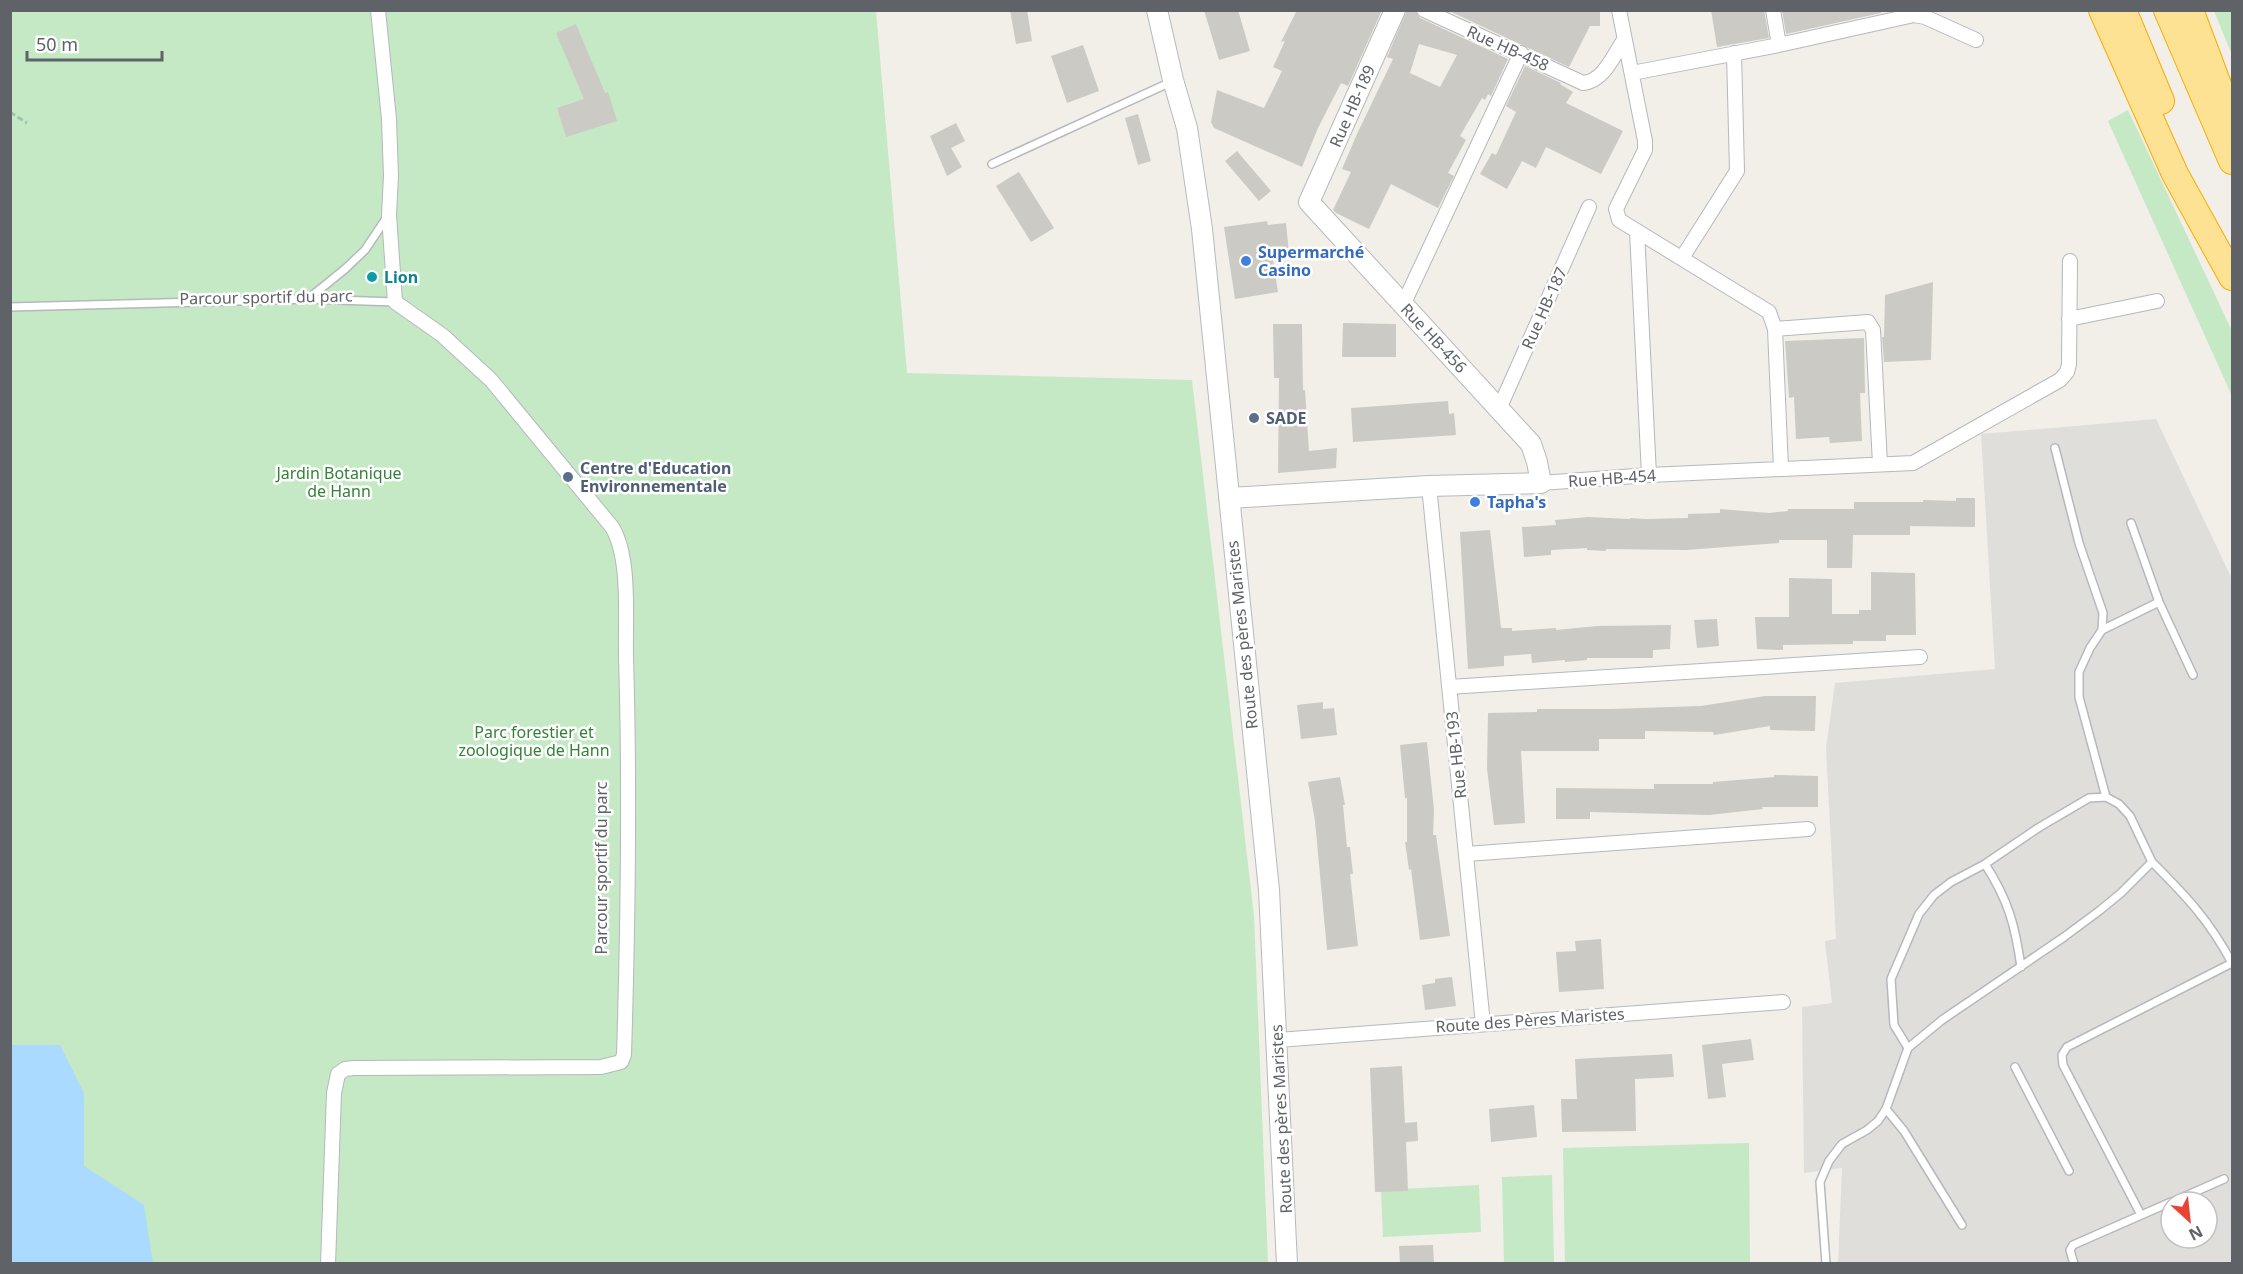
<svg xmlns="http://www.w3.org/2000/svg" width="2243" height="1274" font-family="'Noto Sans',sans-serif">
  <rect width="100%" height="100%" fill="#f1efe8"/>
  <path fill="#e0deda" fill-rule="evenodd" d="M2156,419L2232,579V1263H1838L1842,1168L1804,1173L1802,1007L1832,1003L1825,941L1836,939L1826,748L1835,683L1995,669L1981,434ZM2171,1202H2207V1238H2171Z"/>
  <path fill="#c5e8c5" d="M10,11H876L907,373L1192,380L1254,916L1268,1263H11Z
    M2214,11H2232V55Z
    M2128,110L2232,331V396L2108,121Z
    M1749,1143L1750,1263H1565L1563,1148Z
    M1552,1175L1554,1263H1504L1502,1177Z
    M1479,1185L1481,1232L1383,1237L1381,1190Z"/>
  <path fill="#aadaff" d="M11,1045H60L84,1093V1166L144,1205L153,1263H11Z"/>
  <path fill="#cccac5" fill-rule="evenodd" d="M1010,10H1027L1032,41L1016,44Z
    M1204,10H1238L1250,51L1219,60Z
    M1297,10H1382L1348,86L1341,83L1318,128L1302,167L1214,128L1211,122L1217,90L1264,108L1282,71L1273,67L1285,41L1281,42Z
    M1407,10H1415L1420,18L1508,59L1491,96L1488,94L1485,100L1482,98L1460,136L1466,140L1448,173L1454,176L1438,208L1391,184L1369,229L1336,213L1333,210L1351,172L1342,169L1357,134L1393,59L1387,57ZM1419,44L1457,55L1440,87L1410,73Z
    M1447,10H1600V26H1590L1569,67Z
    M1711,10H1764L1769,38L1717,47Z
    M1782,10H1881V13L1786,34Z
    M576,24L605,93L608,92L617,121L566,137L557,108L584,99L556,33Z
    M1083,45L1099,91L1067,103L1051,56Z
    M1525,66L1561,83L1560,84L1573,92L1566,103L1623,131L1601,174L1546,147L1536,168L1522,161L1507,189L1480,174L1492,153L1496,155L1516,112L1506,106Z
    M1138,114L1151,161L1138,165L1125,118Z
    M956,123L965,141L951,148L962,167L947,176L930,136Z
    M1237,151L1271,191L1259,201L1225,161Z
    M1019,172L1054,228L1031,242L996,186Z
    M1267,221L1268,225L1286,223L1289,253L1272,254L1278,292L1235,299L1224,227Z
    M1933,282L1931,360L1884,362L1882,337H1884L1885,295Z
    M1343,323L1396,324V357H1342Z
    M1273,324H1302L1303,390H1305L1309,451L1337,448L1336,468L1278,473L1279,378H1274Z
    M1864,338L1865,393H1860L1862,441L1830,443L1829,437L1796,439L1794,397L1789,398L1785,341Z
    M1448,401L1449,414L1454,413L1456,435L1353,442L1351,408Z
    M1956,498H1975V527L1910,526V535H1853L1852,568H1827V540H1779V543L1686,550L1606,549V551L1587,550V548L1551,550V555L1524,557L1522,527L1556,525L1555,520L1588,517L1630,519V518L1646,519L1688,518V514L1720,513V509L1769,513L1788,511V509H1854V502H1923V500L1956,501Z
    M1490,530L1501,628H1512V631L1556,628V630L1597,626L1671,625L1670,649L1653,650V658H1587V660L1565,662V660L1532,663L1531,654L1504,656V666L1468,669L1460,532Z
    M1871,572L1915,573L1916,635H1886V641H1853V644L1783,645V650L1757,649L1755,617H1789V578L1832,579V614H1859V610H1871Z
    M1717,619L1719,646L1697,648L1694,620Z
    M1765,696H1816L1815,731L1770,730V726L1714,735L1713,732L1645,731V739H1599V751H1521L1525,823L1494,825L1487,769L1488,713L1537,712V709H1611L1701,706Z
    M1323,702V709L1334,708L1337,735L1301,739L1297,705Z
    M1427,742L1434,810L1433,835H1436L1450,936L1420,940L1411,869L1409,870L1405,842H1407V798H1405L1400,745Z
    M1774,775L1818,776V807H1762L1763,809L1709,815L1590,812V819H1556V788L1654,789V784H1713V782L1774,777Z
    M1340,777L1345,805H1343L1347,847H1350L1353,874H1350L1358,946L1327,950L1315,821L1308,782Z
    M1601,939L1604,989L1559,992L1556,952L1576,951L1575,941Z
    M1452,977L1456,1006L1425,1010L1422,985L1435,983V979Z
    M1751,1039L1754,1060L1722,1064L1726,1097L1708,1099L1702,1045Z
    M1672,1054L1674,1077L1635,1079L1636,1131L1562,1132L1561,1099H1577L1575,1059Z
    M1402,1066L1405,1123L1417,1122L1418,1141L1406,1142L1408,1191L1375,1192L1370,1068Z
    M1534,1105L1537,1137L1491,1142L1489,1109Z
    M1433,1245L1434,1263H1400L1399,1246Z"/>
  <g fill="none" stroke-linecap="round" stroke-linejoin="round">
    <g stroke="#b5b8bc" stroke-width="10">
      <path id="lane" d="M992,164L1171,82
        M308,299L395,302
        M10,307L308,299L345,269L365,250L387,217
        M2055,448L2079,543L2103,613L2102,630L2090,648L2079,672V697L2106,797
        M2131,523L2159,602L2193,675
        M2102,630L2159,602
        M2152,862C2186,896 2209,920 2232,963
        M1985,864C2008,900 2015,924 2021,967
        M2015,1067L2069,1171
        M1886,1109L1904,1131L1962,1225
        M2172,1202L2224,1179
        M2141,1215L2063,1065L2062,1055L2067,1047L2232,963
        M1826,1264L1820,1182L1829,1161L1842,1144L1867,1130L1878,1121L1886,1109L1908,1048L1942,1020L2064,937L2099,911L2121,893L2152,862L2130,816L2119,804L2106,797L2089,798L2038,828L1985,864L1951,882L1934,895L1919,914L1891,979L1894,1025L1908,1048
        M2074,1264L2070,1250L2073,1245L2171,1202"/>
    </g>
    <g stroke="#b5b8bc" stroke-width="16">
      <path id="street" d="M1424,10L1583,83C1604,81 1613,56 1624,40
        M1619,10L1645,141V150L1616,209L1619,220L1769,312L1775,329L1781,469
        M1773,10L1779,45
        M1632,73L1779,45L1914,15L1925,17L1976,40
        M1637,231L1649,475
        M1682,258L1737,171L1734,53
        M1403,305L1521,53
        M2069,319L2157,301
        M1775,329L1868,322L1873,330L1880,464
        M1499,409L1589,207
        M1541,483L1649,475L1913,463L2060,380L2067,372L2069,364L2070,261
        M1429,486L1483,1024
        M1449,687L1920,657
        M1466,854L1808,829
        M1278,1040L1783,1002
        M328,1264L334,1093L338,1074L345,1069L354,1068L601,1067L621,1062L624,1055C628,923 630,790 626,657C625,620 631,558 612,527L491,380L442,335L395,302L389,215L391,176L389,119L378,10"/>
    </g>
    <g stroke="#b6babf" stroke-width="22">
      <path id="secondary" d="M1157,10L1173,80L1187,128L1202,229L1269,890L1287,1264
        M1229,498L1429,486L1541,483L1537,462L1531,444L1309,202L1395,10"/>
    </g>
    <g stroke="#f9ab00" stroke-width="28">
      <path id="highway" d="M2102,10L2175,174L2232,277
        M2123,10L2161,101
        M2167,10L2232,161
        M2190,10L2229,114"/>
    </g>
    <path stroke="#9cc7a9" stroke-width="3" stroke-dasharray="6 3" stroke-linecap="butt" d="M10,112L27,123"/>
    <use href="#lane" stroke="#fff" stroke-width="7"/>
    <use href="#street" stroke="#fff" stroke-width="14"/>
    <use href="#secondary" stroke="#fff" stroke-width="20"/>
    <use href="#highway" stroke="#fde293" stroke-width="26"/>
  </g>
  <g fill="#3f7fe0" stroke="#fff" stroke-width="2">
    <circle cx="1246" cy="261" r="6"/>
    <circle cx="1475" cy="502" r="6"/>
  </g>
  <circle fill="#0f9aa8" stroke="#fff" stroke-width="2" cx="372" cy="277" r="6"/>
  <g fill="#5c6f8a" stroke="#fff" stroke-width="2">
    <circle cx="1254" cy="418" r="6"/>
    <circle cx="568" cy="477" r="6"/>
  </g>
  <g text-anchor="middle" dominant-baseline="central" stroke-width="5" stroke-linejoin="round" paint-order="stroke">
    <g font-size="16" fill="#5f6368" stroke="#fff">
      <text transform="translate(1508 48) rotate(24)">Rue HB-458</text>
      <text transform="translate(1352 106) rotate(-66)">Rue HB-189</text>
      <text transform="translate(266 297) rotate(-1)">Parcour sportif du parc</text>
      <text transform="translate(1544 308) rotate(-66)">Rue HB-187</text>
      <text transform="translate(1434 338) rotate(47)">Rue HB-456</text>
      <text transform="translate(1612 478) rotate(-4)">Rue HB-454</text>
      <text transform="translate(1242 635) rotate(-96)">Route des pères Maristes</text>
      <text transform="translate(1456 755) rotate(-96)">Rue HB-193</text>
      <text transform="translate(601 868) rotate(-90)">Parcour sportif du parc</text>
      <text transform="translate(1530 1020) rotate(-4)">Route des Pères Maristes</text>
      <text transform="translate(1281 1119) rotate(-93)">Route des pères Maristes</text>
    </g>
    <g font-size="16" font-weight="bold" fill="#366cbe" stroke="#fff" text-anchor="start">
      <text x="1258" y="252">Supermarché<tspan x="1258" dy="18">Casino</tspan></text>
      <text x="1487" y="502">Tapha's</text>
    </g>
    <g font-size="16" font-weight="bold" fill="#0d838f" stroke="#fff" text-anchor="start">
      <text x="384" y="277">Lion</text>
    </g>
    <g font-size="16" font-weight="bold" fill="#4e5e75" stroke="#fff" text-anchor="start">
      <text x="1266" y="418">SADE</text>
      <text x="580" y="468">Centre d'Education<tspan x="580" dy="18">Environnementale</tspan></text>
    </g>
    <g font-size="16" fill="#348238" stroke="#fff">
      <text x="339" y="473">Jardin Botanique<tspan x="339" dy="18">de Hann</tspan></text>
      <text x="534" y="732">Parc forestier et<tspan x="534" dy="18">zoologique de Hann</tspan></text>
    </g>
  </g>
  <rect width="2243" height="1274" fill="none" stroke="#5f6368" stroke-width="24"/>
  <g transform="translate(2189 1220) rotate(153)"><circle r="28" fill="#ffffff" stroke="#bfc1c3" stroke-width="1.5"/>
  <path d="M0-4.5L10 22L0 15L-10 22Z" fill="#ea4335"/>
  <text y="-9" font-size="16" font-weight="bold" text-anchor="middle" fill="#5f6368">N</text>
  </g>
  <path d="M27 51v9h135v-9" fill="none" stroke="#5f6368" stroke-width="3"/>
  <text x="36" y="51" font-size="18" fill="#5f6368" stroke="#ffffff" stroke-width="4.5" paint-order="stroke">50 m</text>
</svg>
